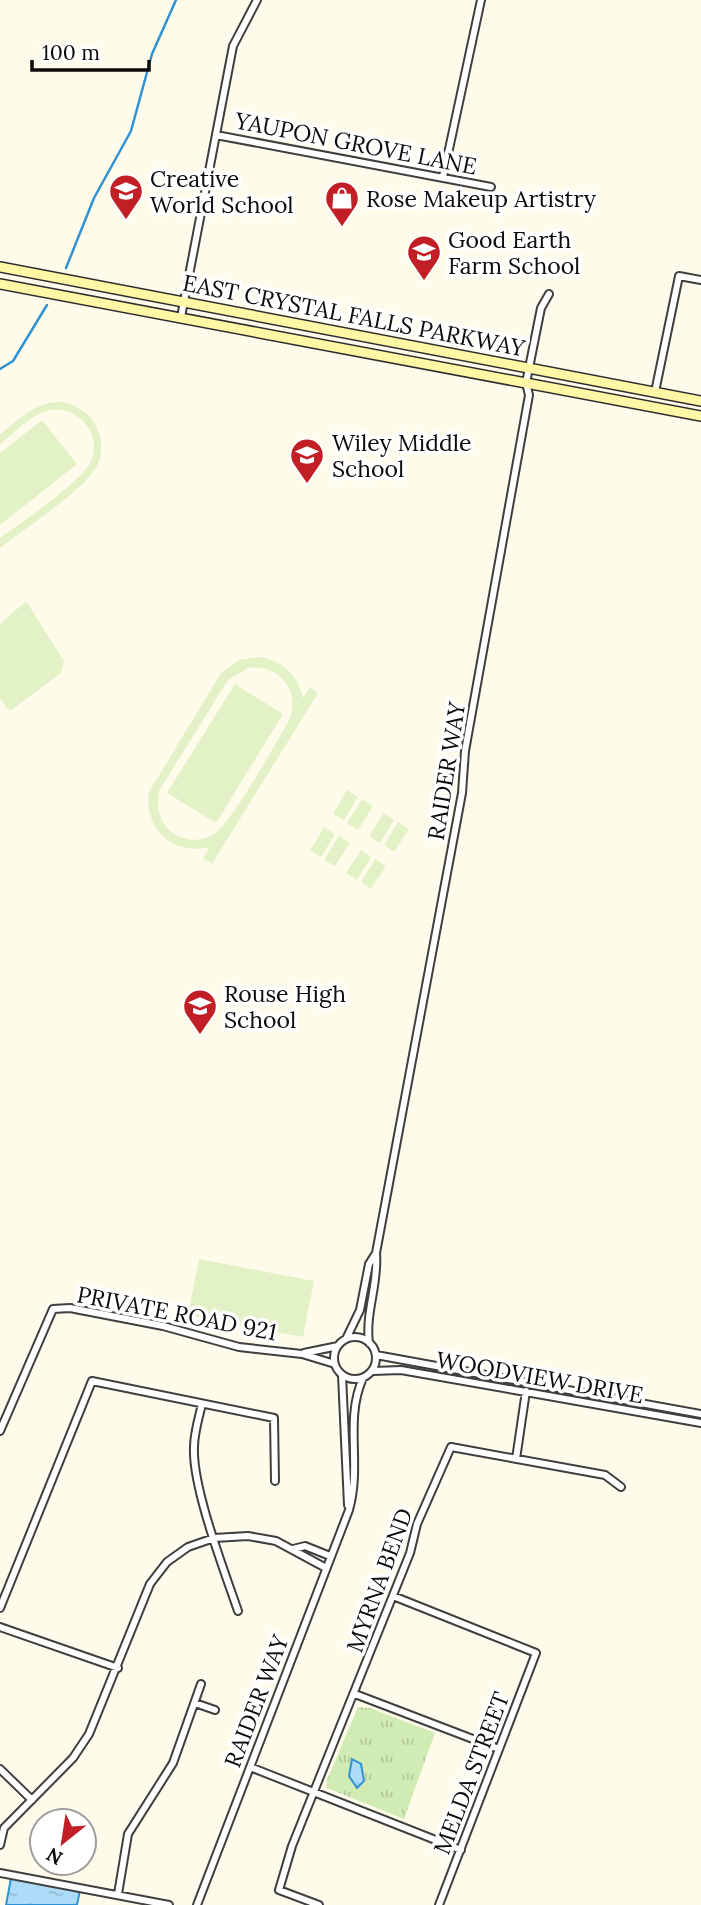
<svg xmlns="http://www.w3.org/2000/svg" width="701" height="1905" font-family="Lora,serif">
  <defs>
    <pattern id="park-tufts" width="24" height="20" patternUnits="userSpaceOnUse" patternTransform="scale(1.75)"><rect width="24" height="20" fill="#d0ebb3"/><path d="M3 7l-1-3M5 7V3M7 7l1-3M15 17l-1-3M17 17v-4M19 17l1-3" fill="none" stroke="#b1c899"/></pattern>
    <pattern id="water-ripples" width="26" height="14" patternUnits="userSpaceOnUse" patternTransform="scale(1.75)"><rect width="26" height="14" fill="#addcf9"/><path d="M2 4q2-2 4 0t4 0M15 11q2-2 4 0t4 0" fill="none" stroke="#94bcd4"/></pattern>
  </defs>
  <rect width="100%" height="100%" fill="#fffbeb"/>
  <path fill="url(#park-tufts)" d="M358,1707L370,1708L435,1733L404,1819L327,1788V1780Z"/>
  <path fill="#e2f2c6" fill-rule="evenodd" d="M62,402C77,405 89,412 96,426C103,439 103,455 96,468C82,491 23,530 0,548V538C20,523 82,482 91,461C104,432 73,400 43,412C28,418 13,434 0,444V435C19,419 36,401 62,402Z
    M42,420L77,464L0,525V453Z
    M26,601L64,661L61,673L10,711L0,699V624Z
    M260,657C283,661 298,675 303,698L310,687L318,693L212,864L203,858L210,847C173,856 144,829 149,792L221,673L239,660ZM248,668C278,664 300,689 290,718C278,740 231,824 213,835C199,843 180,841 168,829C158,818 156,803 160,789L228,680Z
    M235,684L283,714L216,823L167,793Z
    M347,790L358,797L344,820L333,814Z
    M362,799L373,806L358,830L347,823Z
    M384,813L394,820L380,843L369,836Z
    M398,822L409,829L394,852L384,845Z
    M324,827L335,834L321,857L310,851Z
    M339,836L350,843L335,866L324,860Z
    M361,850L371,857L357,880L346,873Z
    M375,859L386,866L371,889L361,882Z
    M199,1259L314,1281L303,1337L188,1315Z"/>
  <path fill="url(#water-ripples)" stroke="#3192d3" stroke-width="2" d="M352,1759L361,1764L364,1781L357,1788L349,1776Z
    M11,1878L80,1890L77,1905H6Z"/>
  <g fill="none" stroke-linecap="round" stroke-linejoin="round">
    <path stroke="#3192d3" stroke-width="2.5" d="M66,268L94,198L131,131L152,54L176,0
      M0,369L13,361L47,305"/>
    <g stroke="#3f3f3f" stroke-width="10">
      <path id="minor" d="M216,135L491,187
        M443,177L481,0
        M181,317L233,46L257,0
        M655,392L679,276L701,280
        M334 1358a21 21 0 1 1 42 0a21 21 0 1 1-42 0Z
        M346,1339L360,1310L369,1264L376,1253
        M369,1343C365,1312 379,1283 376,1253L462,793L465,751L529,395L526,383L541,308L549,294
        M304,1353L338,1346
        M376,1355L701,1414
        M373,1371L401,1370L701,1423
        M342,1375L348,1505
        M202,1404C199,1417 194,1433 194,1447C192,1487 224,1570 238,1611
        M0,1431L53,1309L70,1308L163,1326L239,1347L302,1354L335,1364
        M516,1459L526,1391
        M293,1549L305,1546L330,1556
        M393,1596L536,1653L439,1905
        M0,1608L92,1381L274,1418L275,1481
        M0,1627L118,1668
        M355,1694L499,1749
        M195,1703L215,1710
        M250,1767L461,1850
        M0,1769L32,1800
        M0,1845L4,1828L73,1758L89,1734L150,1584L167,1562L188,1547L214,1538L248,1536L276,1541L326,1568
        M0,1873L169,1905
        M118,1894L128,1834L173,1763L201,1684
        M197,1905L349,1510C362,1464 344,1420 363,1378
        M319,1905L279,1890L292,1846L410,1553L417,1524L451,1447L605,1475L621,1487"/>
    </g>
    <g stroke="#2e2e2e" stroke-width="12">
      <path id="secondary" d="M0,267L701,401
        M0,284L701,416"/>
    </g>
    <use href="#minor" stroke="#fff" stroke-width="6"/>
    <use href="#secondary" stroke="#fff6a6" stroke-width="9"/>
  </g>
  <defs>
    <g id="school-pin" transform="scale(1.75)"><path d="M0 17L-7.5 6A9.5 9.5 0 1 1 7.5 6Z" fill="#c21e25" stroke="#fff"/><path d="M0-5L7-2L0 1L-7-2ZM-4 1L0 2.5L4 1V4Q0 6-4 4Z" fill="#fff"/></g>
    <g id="shop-pin" transform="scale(1.75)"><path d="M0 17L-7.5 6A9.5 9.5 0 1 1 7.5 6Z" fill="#c21e25" stroke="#fff"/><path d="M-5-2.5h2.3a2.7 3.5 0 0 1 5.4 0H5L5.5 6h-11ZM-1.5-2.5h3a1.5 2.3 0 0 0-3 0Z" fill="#fff"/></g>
  </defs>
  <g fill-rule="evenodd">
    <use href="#school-pin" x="126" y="191"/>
    <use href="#shop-pin" x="342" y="198"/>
    <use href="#school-pin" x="424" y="252"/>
    <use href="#school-pin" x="307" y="455"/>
    <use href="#school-pin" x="200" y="1006"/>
  </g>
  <g text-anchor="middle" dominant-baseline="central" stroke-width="7" stroke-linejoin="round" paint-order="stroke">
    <g font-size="23" fill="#0c0c0c" stroke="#fff">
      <text transform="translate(356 143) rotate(11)">YAUPON GROVE LANE</text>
      <text transform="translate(354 315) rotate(11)">EAST CRYSTAL FALLS PARKWAY</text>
      <text transform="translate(446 771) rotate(-81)">RAIDER WAY</text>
      <text transform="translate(177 1313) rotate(11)">PRIVATE ROAD 921</text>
      <text transform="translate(540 1377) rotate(10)">WOODVIEW DRIVE</text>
      <text transform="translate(379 1580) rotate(-70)">MYRNA BEND</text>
      <text transform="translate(256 1701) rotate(-69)">RAIDER WAY</text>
      <text transform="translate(471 1773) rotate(-69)">MELDA STREET</text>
    </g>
    <g font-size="23" fill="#0c0c0c" stroke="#fff" text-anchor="start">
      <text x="150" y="178">Creative<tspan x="150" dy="26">World School</tspan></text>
      <text x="366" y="198">Rose Makeup Artistry</text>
      <text x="448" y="239">Good Earth<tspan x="448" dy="26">Farm School</tspan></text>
      <text x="332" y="442">Wiley Middle<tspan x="332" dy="26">School</tspan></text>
      <text x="224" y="993">Rouse High<tspan x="224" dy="26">School</tspan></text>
    </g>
  </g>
  <g transform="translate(63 1842) rotate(210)"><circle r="33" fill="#ffffff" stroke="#9e9e9e" stroke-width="2"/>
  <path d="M0-5L12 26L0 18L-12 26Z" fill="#c21e25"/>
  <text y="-10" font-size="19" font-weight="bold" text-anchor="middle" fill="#0c0c0c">N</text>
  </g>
  <path d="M32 60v10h117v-10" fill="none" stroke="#0c0c0c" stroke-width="3.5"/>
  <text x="42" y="60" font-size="21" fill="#0c0c0c" stroke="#ffffff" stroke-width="5" paint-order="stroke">100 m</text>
</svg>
